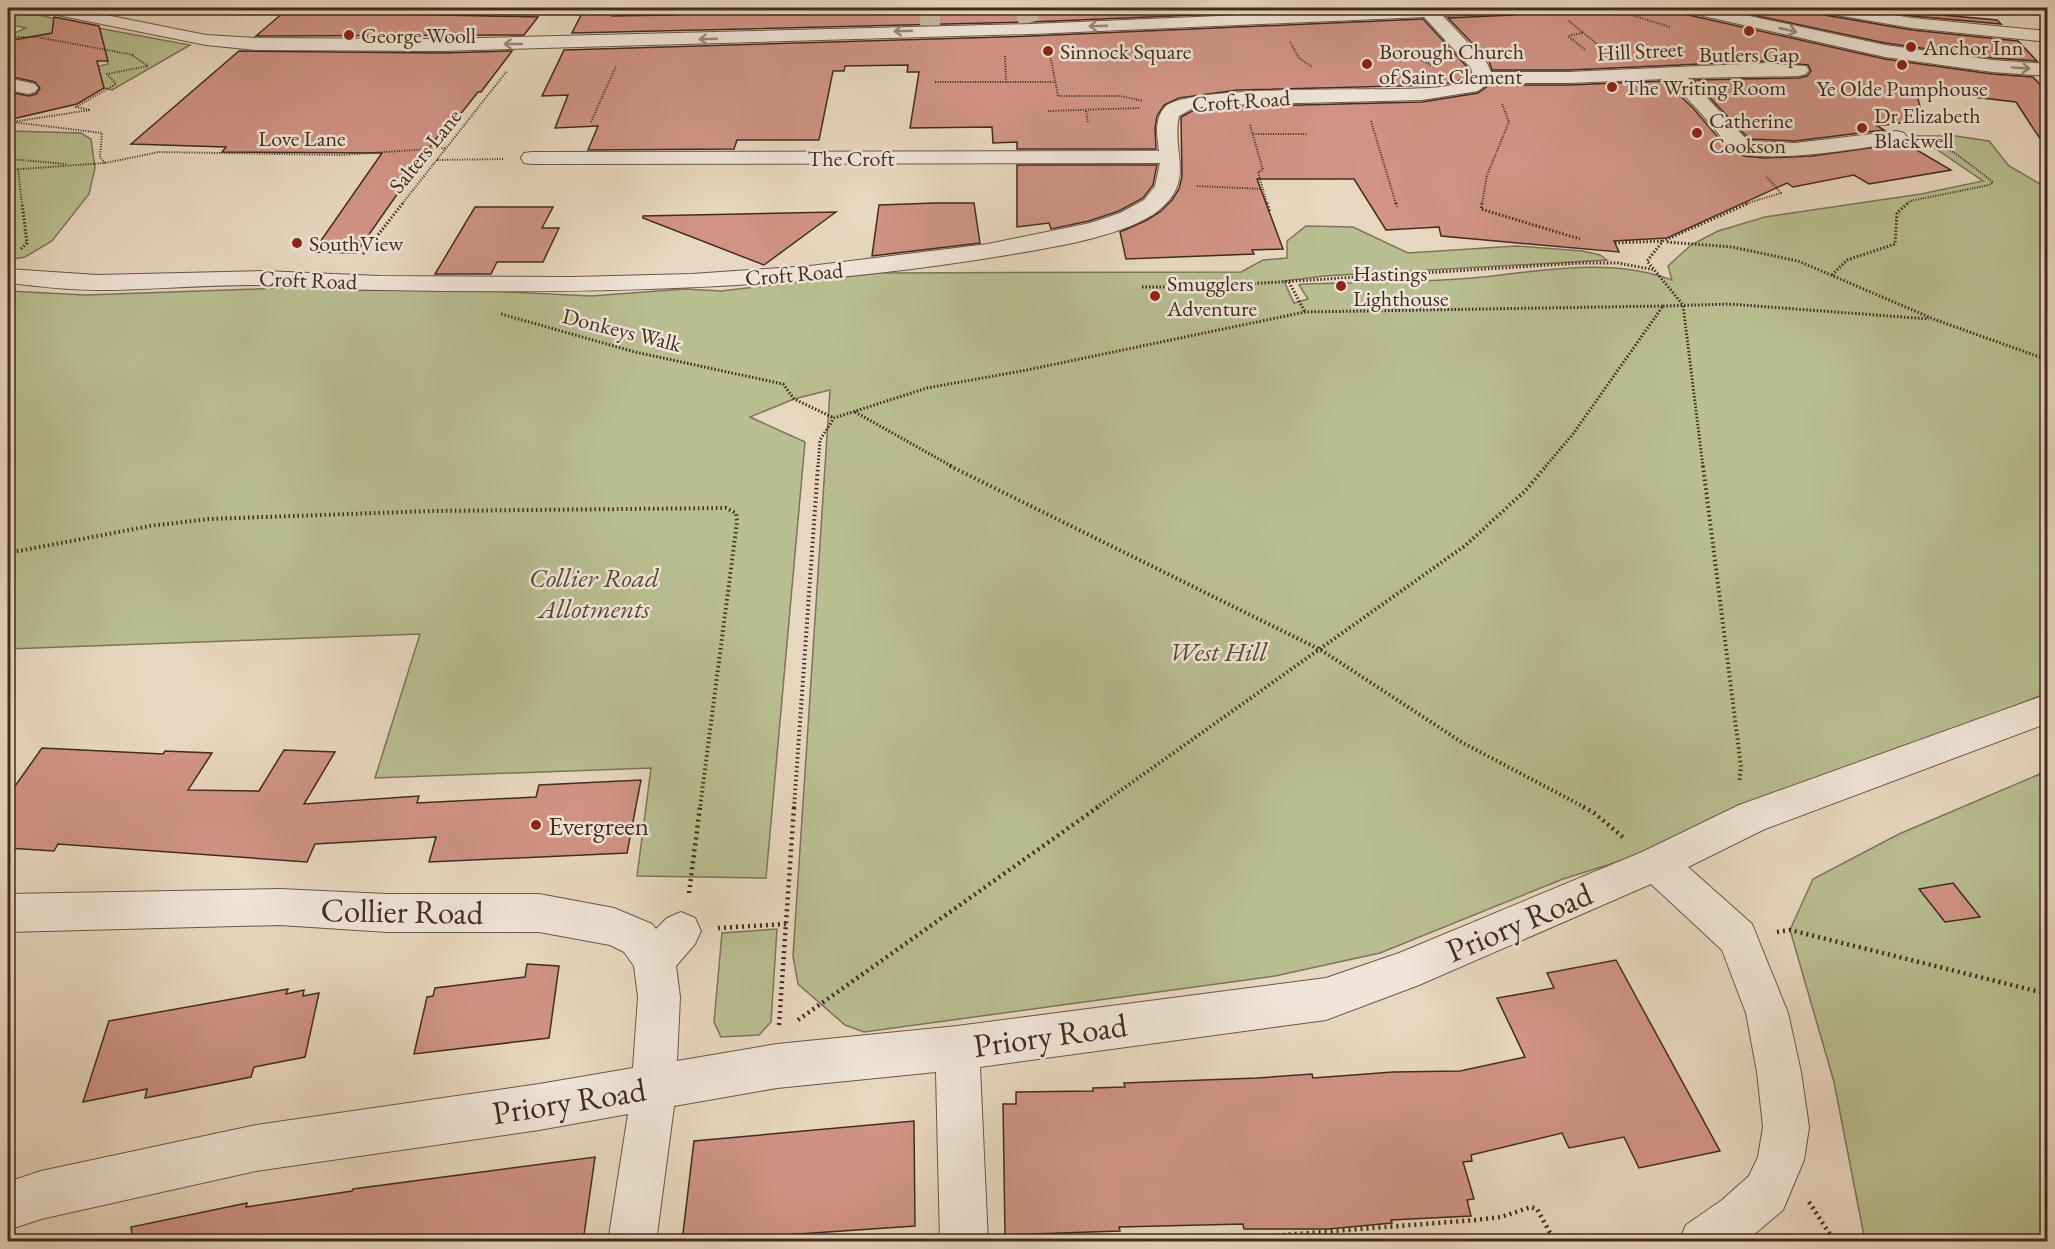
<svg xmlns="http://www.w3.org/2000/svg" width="2055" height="1249" font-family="'EB Garamond',serif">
  <rect width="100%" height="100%" fill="#e8d7c0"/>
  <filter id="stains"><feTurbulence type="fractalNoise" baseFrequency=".00333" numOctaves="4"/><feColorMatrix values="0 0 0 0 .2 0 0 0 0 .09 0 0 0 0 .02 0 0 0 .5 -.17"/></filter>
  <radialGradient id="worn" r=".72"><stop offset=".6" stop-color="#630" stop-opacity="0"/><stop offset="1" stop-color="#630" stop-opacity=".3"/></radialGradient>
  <path fill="#b8be91" stroke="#7d7458" stroke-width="1.5" d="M18,10L76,24L190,45L112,90L104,88L95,67L108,64L105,52L16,40L8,41V36L26,28L8,24V11Z
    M8,131L81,133L91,139L95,168L89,194L52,241L25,257L8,260Z
    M1917,136H1956L1989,141L2009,166L2047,188V693L1649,852L1563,879L1380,953L1275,976L864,1032L845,1025L798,984L793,956L830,390L794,399L750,417L805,442L766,878L637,876L651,768L375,778L420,634L8,649V291L86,295L309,287L487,291L591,296L685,289L721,291L879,273L1241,272L1263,260L1287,258V241L1306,226L1353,227L1408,253L1516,246L1582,251L1600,255L1607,260L1324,276L1284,281L1294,303L1308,299L1299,285L1302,284C1358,282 1415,283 1472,278C1538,272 1608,256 1672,280L1668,266L1691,245L1718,231L1765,217L1921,194L1983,181Z
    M2047,771V1241H1865L1834,1082L1790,930L1813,879L1899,834Z
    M777,929L771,1022L759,1035L721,1037L714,1022L722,933Z"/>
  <path fill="#d09386" stroke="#422b20" stroke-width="1.5" d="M741,8H1362L1031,22L572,33L582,13L613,12L612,16L672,15L741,10Z
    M1523,8H1679L1684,14L1885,59L1992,74L2033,77L2048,93V151L2016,102L1947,94L1948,96L1916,90L1923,120L1877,126L1884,130L1795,141L1749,139L1693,80L1799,78L1807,76L1811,71L1808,65L1766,61L1569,70H1492L1489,61L1448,18L1513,15L1521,13Z
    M1720,8H1814L1819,14L1912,30L2018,41L2037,61L1992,58L1885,43Z
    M1864,8L1997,20L2001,24L1912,16Z
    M284,12H399L397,14L538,17L524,35L256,36Z
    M54,17L99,26L108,61H97L104,88L77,104L8,120V92L29,96L36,94L40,88L35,82L8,76V41L52,33Z
    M1423,19L1469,69L1470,75L1456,82L1437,85L1238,90L1179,98L1164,105L1157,116L1155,128L1156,149H1017V142L993,143L992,127L910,128L919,72H907L908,65L845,66L844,71H833L819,140H737L734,149L588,150L598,126L555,128L568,95L542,96L564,50L1031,36Z
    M239,51L441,53L512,51L481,92H478L443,136H438L356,253L313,252L382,153L222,152L226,147L131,144Z
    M1665,81L1693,108L1727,148L1744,156L1764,158L1812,156L1905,143L1951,170L1869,184L1854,175L1793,187L1787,183L1667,238L1614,241L1619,252L1441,236L1439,227L1386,230L1354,179H1257L1283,249L1252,250L1254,254L1126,259L1120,232L1145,221L1160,212L1172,200L1179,189L1182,177L1181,117L1194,110L1225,107L1422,102L1478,93L1489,85H1569Z
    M1017,165H1157L1153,185L1143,198L1119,211L1089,221L1051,229L1049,223L1017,227Z
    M935,203H974L980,243L872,256L879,205Z
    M475,207H553L542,228H559L543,262H497L491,274H435Z
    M836,212L764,265L643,218V216Z
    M42,748L163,754L165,751L212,753L188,790L259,791L284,750L335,752L304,804L419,796L417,803L536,797L539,785L641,780L627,853L429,862L436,837L315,844L307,862L58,844L54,851L8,848V796Z
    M1953,883L1980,917L1945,922L1919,889Z
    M1616,960L1720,1151L1639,1168L1624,1137L1569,1148L1562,1133L1471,1155L1472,1161L1463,1162L1474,1199L1467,1200L1471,1216L1391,1220L1392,1223L1328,1229H1244L1243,1224L1119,1227L1120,1231L1005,1235L1003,1104H1016V1092L1093,1091V1088L1125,1087L1124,1083L1257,1078L1312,1074L1313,1078L1393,1072L1460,1071L1525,1057L1497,998L1554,988L1547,973Z
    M527,964L559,966L549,1038L414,1054L427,997L433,996L435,988L525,977Z
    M288,989L286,994L304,990L303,996L319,993L305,1057L254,1067L251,1077L201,1087L145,1098L147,1089L83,1102L109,1021Z
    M914,1121L915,1226L682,1242L694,1141Z
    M595,1157L583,1242H133L131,1227L247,1203L246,1207L352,1191L353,1189Z"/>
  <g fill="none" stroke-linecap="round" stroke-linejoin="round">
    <path stroke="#c7b5a0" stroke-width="20" stroke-dasharray="20 10" stroke-linecap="butt" d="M930,12V25
      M1026,13L1029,23"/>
    <g stroke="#6c5648" stroke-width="2">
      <path id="minor" d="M38,8H71L206,35L256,38L441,39L1031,24L1403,8H1521L1519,12L1513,13L1443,16L1487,63L1491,72H1569L1766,63L1806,66L1809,70L1806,74L1799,76L1688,78L1748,141L1795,143L1897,131L1904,133L1907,137L1904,141L1897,143C1866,147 1756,167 1732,149C1724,143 1718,132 1711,125C1697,108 1683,93 1666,79L1569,83H1488L1478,91L1422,100L1225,105L1193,108L1179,116C1171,152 1196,180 1159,210C1126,237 1043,249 1001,256C796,290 589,294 381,290C343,290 305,286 267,285C210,284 153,290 96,290C66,290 37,286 8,283V269L97,275L264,271L380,276L574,277L692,274L810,266L988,244L1090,223L1120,213L1144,200L1155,186L1160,163L532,164L524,163L521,158L524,153L532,152L1159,151C1157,136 1154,119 1165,107C1186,86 1360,90 1397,89C1420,88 1455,90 1473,76L1471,68L1424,17L1031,34L441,51L256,50L206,45L47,13L41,12Z
        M1681,8H1712L1885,45L1992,60L2048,64V76L1992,72L1885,57L1690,13L1684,12Z
        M1816,8H1853L1912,18L2048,31V42L1912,28L1825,13L1819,12Z
        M8,78L35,84L38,88L35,92L28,94L8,90Z
        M2048,694V723L1765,829L1688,867L1752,924L1788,1013L1801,1072L1809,1127L1804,1160L1783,1210L1745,1242H1679L1686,1225L1722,1200L1749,1176L1758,1157L1763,1127L1757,1072L1746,1013L1722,950L1651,884L1419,985L1326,1020L980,1067L988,1242H940L936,1072L777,1088L674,1106L656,1242H608L628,1114L539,1130L256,1171L41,1219L8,1230V1182L41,1171L256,1125L539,1084L633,1068L638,997L634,966L624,952L610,945L539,932H387L280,925L8,932V894L280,889L387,894H539L614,908L652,924L656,929L667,918L681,912L695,918L701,931L695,944L676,966L680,997L677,1061L777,1044L957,1026L1326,978L1399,953L1642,852L1739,805Z"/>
    </g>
    <g stroke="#422b20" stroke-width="2">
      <path id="highway" d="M2036,8H2048V13L2039,12Z"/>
    </g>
    <path stroke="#422b20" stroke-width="2" stroke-dasharray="1 1.5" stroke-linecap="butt" d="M1550,8H1564
      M1617,8L1625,13L1670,27
      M1569,21L1603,49
      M1582,33L1568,36L1585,50
      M8,37H37L134,55
      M1290,42L1299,58L1312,67
      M1047,54L1051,59L1058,96H1120L1143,101
      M1005,56L1006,82
      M1419,59L1433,66
      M1413,61L1432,53
      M935,82H1055
      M1048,111L1140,108
      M1086,111L1088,123
      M1371,121L1396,204
      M591,122L616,66
      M1250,125L1263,170L1258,172L1267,204
      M1253,134H1308
      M8,159L67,164
      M437,160L504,159
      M105,163L100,157L102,133L12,122L90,110L76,107L116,84L107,74L148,66L132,55
      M18,169L22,204
      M8,170L105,163L159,152L340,155L446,148
      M1197,186L1262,189
      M402,204L507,71
      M1482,204L1487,175L1509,122L1502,104
      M1745,204L1781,193L1766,176
      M1907,204L1910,201L1989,185L1993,182L1955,153L1927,140"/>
    <path stroke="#422b20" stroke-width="3" stroke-dasharray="1.5 2" stroke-linecap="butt" d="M1267,203L1270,213
      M1396,203L1397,207
      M1482,203L1481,209L1580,239
      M1667,242L1732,247L1798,261L1936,320L2048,360
      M1615,243L1662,241
      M21,249L27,243L22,203
      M363,254L403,203
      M1832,275L1847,260L1895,244L1897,213L1908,203
      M1289,282L1305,312
      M1142,287H1199L1581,263H1618L1655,270
      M1663,306L1729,304L1929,319
      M501,314L635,352L783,384L794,399L834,418
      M855,412L953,467
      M818,467L820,440L834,418L927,388L1027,370L1305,312L1663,306L1573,434L1545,467
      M1703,467L1683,305L1647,261L1663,241L1749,203"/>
    <path stroke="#422b20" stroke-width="4" stroke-dasharray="1.5 3" stroke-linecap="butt" d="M950,466L1321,650L1463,743L1586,808
      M1703,466L1741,767L1739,783
      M8,553L150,526L209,519L432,511L726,508L736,513L737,522L700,808
      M794,808L818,466
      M1096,808L1466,545L1526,490L1546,466"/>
    <path stroke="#422b20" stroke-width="4.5" stroke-dasharray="2 4" stroke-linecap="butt" d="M1583,807L1593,812L1624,838
      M689,893L700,807
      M718,928L786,924
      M1777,932L1790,930L2048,994
      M798,1020L1098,807
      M779,1025L794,807
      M1809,1202L1835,1242
      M1193,1242L1476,1220L1501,1217L1531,1207L1537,1209L1555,1242"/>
    <use href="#minor" fill="#f0e5d6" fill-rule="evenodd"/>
    <use href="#highway" fill="#e4bc80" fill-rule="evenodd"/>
  </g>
  <defs><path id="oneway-shaft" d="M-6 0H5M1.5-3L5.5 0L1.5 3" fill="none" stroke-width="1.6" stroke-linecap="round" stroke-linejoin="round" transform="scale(1.5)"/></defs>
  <g stroke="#99887b">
    <use href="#oneway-shaft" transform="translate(1098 26) rotate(178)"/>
    <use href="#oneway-shaft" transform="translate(1788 30) rotate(13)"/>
    <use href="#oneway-shaft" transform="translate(903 31) rotate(178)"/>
    <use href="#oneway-shaft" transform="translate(708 39) rotate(178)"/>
    <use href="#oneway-shaft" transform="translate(513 44) rotate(180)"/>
    <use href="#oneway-shaft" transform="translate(2021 68) rotate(4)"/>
  </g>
  <g fill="#8f2418" stroke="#f0e5d6" stroke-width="2">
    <circle cx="1749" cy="31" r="6"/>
    <circle cx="349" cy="35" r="6"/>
    <circle cx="1911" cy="47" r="6"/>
    <circle cx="1048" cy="51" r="6"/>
    <circle cx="1367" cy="64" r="6"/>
    <circle cx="1902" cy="65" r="6"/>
    <circle cx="1612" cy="87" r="6"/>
    <circle cx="1862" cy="128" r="6"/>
    <circle cx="1697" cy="133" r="6"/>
    <circle cx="297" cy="243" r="6"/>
    <circle cx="1341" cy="286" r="6"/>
    <circle cx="1155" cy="296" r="6"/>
    <circle cx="536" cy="825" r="6"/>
  </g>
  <g text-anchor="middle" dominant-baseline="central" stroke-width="5" stroke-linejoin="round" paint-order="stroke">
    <g font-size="22" fill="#422b20" stroke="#f0e5d6" text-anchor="start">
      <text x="361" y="35">George Wooll</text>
      <text x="1923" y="47">Anchor Inn</text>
      <text x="1060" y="51">Sinnock Square</text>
      <text x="1379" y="51">Borough Church<tspan x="1379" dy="25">of Saint Clement</tspan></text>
      <text x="1749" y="54" text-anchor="middle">Butlers Gap</text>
      <text x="1624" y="87">The Writing Room</text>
      <text x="1902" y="88" text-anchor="middle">Ye Olde Pumphouse</text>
      <text x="1874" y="115">Dr Elizabeth<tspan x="1874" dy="25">Blackwell</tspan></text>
      <text x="1709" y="120">Catherine<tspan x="1709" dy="25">Cookson</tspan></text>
      <text x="309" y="243">SouthView</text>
      <text x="1353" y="273">Hastings<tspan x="1353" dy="25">Lighthouse</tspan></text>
      <text x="1167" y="283">Smugglers<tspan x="1167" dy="25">Adventure</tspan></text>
    </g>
    <g font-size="22" fill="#422b20" stroke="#f0e5d6">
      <text transform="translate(1640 51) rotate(-3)">Hill Street</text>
      <text transform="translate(1241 101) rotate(-4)">Croft Road</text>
      <text x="302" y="138">Love Lane</text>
      <text transform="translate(425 151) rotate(-51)">Salters Lane</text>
      <text x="851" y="158">The Croft</text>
      <text transform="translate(794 274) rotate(-5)">Croft Road</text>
      <text transform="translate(308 280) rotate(2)">Croft Road</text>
      <text transform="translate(622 330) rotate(14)">Donkeys Walk</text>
    </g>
    <g font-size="27" font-style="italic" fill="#5a4837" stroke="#f0e5d6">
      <text x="594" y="577">Collier Road<tspan x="594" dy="31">Allotments</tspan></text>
      <text x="1218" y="651">West Hill</text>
    </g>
    <g font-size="27" fill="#422b20" stroke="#f0e5d6" text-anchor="start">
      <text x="548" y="825">Evergreen</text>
    </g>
    <g font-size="33" fill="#422b20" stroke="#f0e5d6">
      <text transform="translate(402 911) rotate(1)">Collier Road</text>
      <text transform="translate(1519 922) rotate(-23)">Priory Road</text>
      <text transform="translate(1050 1035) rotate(-8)">Priory Road</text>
      <text transform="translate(569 1101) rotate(-9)">Priory Road</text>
    </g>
  </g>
  <rect width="2055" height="1249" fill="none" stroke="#e8d7c0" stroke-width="30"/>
  <rect x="9" y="9" width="2037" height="1231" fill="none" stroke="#422b20" stroke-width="3"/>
  <rect x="15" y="15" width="2025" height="1219" fill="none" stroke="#422b20" stroke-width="1.5"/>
  <rect width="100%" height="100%" filter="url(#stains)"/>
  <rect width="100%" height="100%" fill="url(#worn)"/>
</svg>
